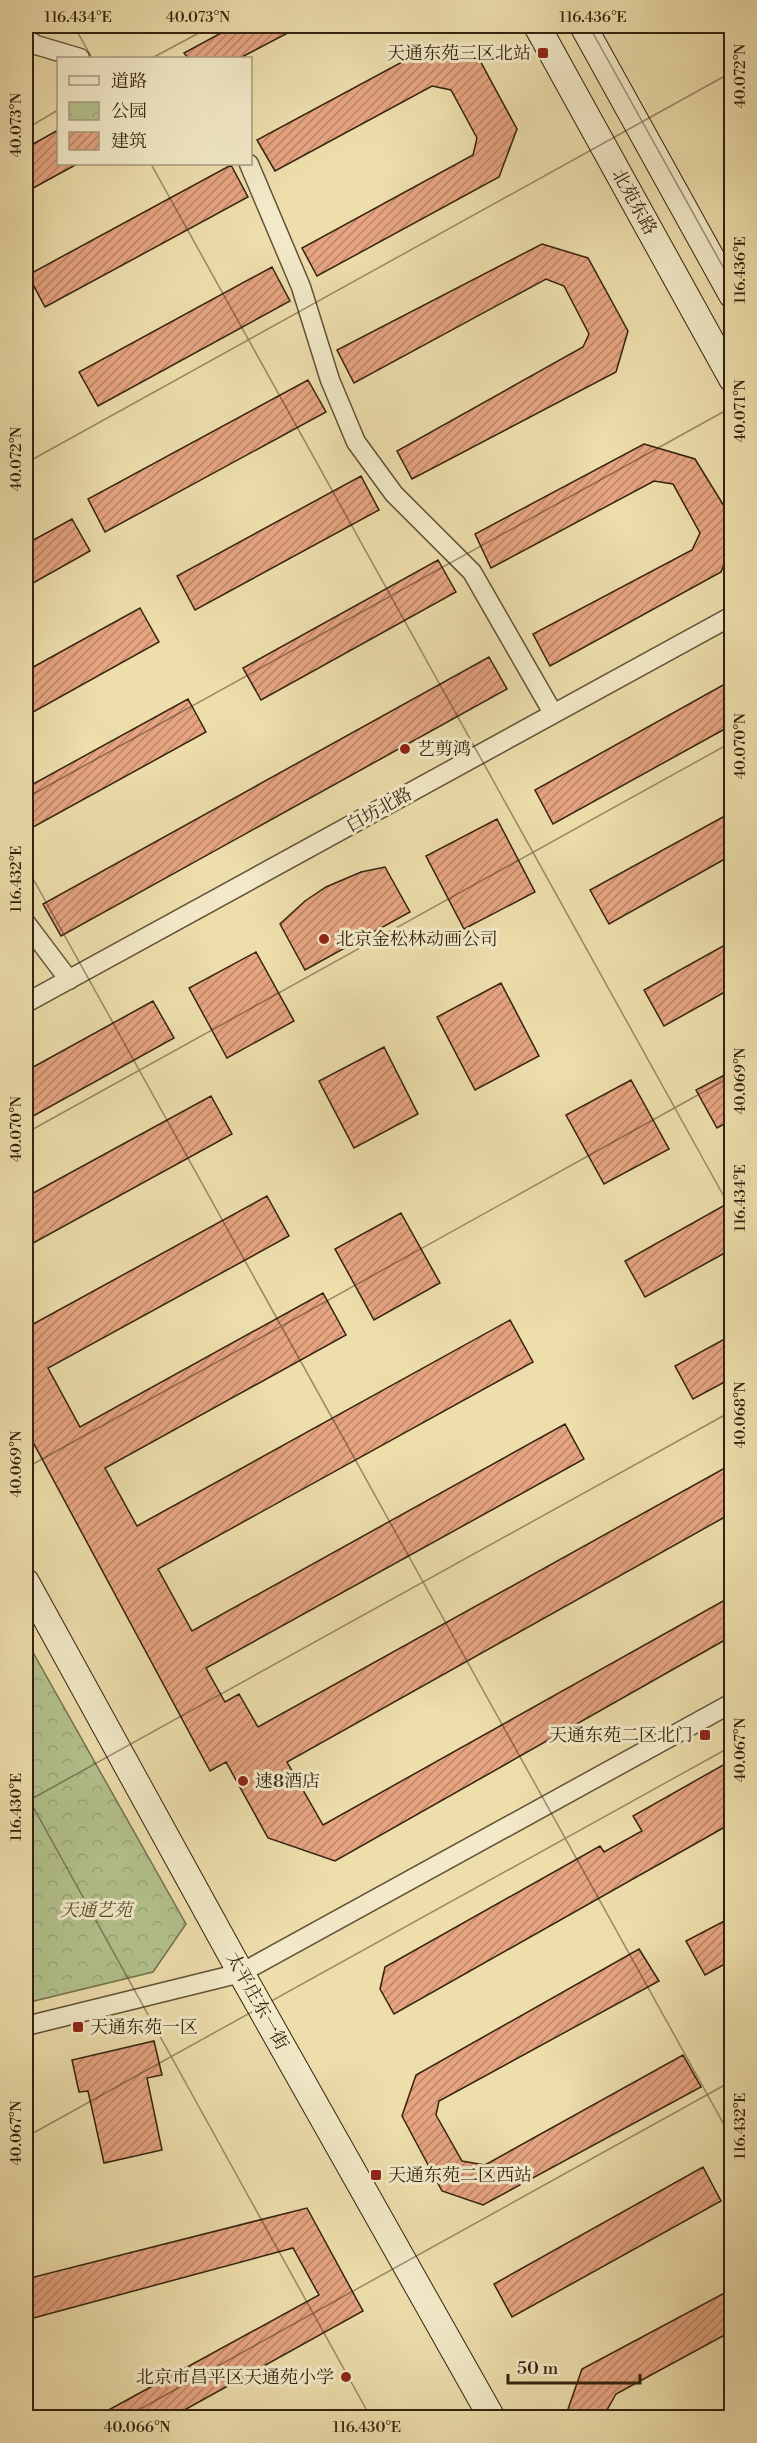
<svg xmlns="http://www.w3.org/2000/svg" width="757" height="2443" font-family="'Libre Bodoni','Noto Serif SC',serif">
  <defs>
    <pattern id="park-crowns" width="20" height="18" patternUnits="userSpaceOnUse" patternTransform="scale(1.5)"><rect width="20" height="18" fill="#b3c28d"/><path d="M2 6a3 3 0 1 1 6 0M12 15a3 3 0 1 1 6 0" fill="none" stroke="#9aa678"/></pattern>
    <pattern id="building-hatch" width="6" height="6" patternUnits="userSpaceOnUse" patternTransform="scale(1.5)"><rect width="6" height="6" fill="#e6a481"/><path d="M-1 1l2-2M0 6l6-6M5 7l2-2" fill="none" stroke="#bb8568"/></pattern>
  </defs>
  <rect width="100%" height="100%" fill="#eddeac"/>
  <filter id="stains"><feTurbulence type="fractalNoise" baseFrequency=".00333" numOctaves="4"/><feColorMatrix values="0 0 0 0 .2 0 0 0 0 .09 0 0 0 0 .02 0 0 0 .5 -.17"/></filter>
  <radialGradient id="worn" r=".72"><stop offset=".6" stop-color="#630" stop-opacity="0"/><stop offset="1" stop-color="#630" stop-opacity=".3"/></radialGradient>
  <path fill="url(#park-crowns)" stroke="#73724e" stroke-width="1.5" d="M26,1640L186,1924L153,1972L26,2003Z"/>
  <path fill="url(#building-hatch)" stroke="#33220e" stroke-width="1.5" d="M234,26H301L240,58H188L184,53Z
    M428,48L478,57L517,129L499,177L317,276L302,248L473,155L477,138L451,90L432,86L275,171L257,140Z
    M58,130V164H77L26,192V148Z
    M231,165L248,197L45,307L28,275Z
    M542,244L588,258L628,331L616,372L412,479L397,451L583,347L589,334L564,286L546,279L354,383L337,350Z
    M272,267L290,301L98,406L79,372Z
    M308,380L326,412L105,532L88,499Z
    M644,444L695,459L732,519V545L721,572L550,666L533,634L692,550L700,533L673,484L654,481L491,568L475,534Z
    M361,476L379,510L195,610L177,576Z
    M72,519L90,551L26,587V544Z
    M438,560L456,592L261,700L243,668Z
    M140,608L159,642L26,716V671Z
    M489,657L507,689L61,936L43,904Z
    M732,680V725L553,824L535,790Z
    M188,699L206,732L26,831V788Z
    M732,812V855L609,924L590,890Z
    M497,819L535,892L464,929L426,856Z
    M385,867L410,912L305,970L280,924L305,901L326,887L361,872Z
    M732,941V988L664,1026L644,990Z
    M256,952L294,1021L227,1058L189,988Z
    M501,983L539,1056L475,1090L437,1017Z
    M153,1001L174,1038L26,1120V1071Z
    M384,1047L418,1114L354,1148L319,1081Z
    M732,1071V1120L717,1128L696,1090Z
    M631,1080L669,1149L604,1184L566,1115Z
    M211,1096L232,1134L26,1247V1197Z
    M267,1196L289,1236L48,1368L80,1427L323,1293L346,1335L105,1468L137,1526L510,1320L533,1362L158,1569L192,1631L565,1424L584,1459L206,1668L225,1702L239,1694L258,1727L732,1464V1513L287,1762L323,1825L732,1596V1636L335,1861L268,1838L226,1762L210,1771L26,1429V1328Z
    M732,1201V1249L645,1297L625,1261Z
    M401,1213L440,1283L374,1320L335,1249Z
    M732,1335V1378L693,1399L675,1366Z
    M732,1760V1823L394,2014L380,1989L385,1967L600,1846L604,1852L642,1831L633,1816Z
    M732,1917V1960L705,1975L686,1941Z
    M639,1949L659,1981L439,2101L436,2115L462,2161L485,2165L683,2055L701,2087L483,2205L442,2191L402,2116L416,2075Z
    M154,2041L162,2075L147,2078L162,2150L104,2163L88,2091L79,2092L72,2060Z
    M703,2167L721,2201L512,2317L494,2284Z
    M307,2208L363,2311L170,2418H94L319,2295L293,2248L26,2320V2279Z
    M732,2289V2331L616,2394L607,2410L611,2418H570L567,2412L582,2369Z"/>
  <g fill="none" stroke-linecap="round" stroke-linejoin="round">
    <g stroke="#625136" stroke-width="21">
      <path id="street" d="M26,38L36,45L80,58
        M249,164L301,287L330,380L356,442L394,494L472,572L553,713
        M26,923L69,980
        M26,1003L732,616
        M26,2026L241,1973L732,1703"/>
    </g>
    <g stroke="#33220e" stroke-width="28">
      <path id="secondary" d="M537,26L732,379
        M583,26L732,295
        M26,1582L241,1973L492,2418"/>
    </g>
    <use href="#street" stroke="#f3eac9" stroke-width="18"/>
    <use href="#secondary" stroke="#f3eac9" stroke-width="26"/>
  </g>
  <path fill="none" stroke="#33220e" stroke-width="1.5" stroke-opacity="0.45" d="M74,26L92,58M589,26L732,283M152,58L212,26M26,129L58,110M151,164L732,1211M26,463L732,72M26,798L732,407M26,866L732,2139M26,1133L732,742M26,1468L732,1076M26,1794L371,2418M26,1802L732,1411M26,2137L732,1746M124,2418L732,2081M728,2418L732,2415"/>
  <g fill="#8f2418" stroke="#f3eac9" stroke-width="2">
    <rect x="537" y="47" width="12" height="12" rx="3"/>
    <circle cx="405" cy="749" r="6"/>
    <circle cx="324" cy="939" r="6"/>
    <rect x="699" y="1729" width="12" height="12" rx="3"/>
    <circle cx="243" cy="1781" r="6"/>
    <rect x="72" y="2021" width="12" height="12" rx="3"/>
    <rect x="370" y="2169" width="12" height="12" rx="3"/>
    <circle cx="346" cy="2377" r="6"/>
  </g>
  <g text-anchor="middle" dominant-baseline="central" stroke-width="6" stroke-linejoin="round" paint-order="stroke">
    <g font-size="18" fill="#33220e" stroke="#f3eac9" text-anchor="start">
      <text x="531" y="53" text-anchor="end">天通东苑三区北站</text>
      <text x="417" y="749">艺剪鸿</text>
      <text x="336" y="939">北京金松林动画公司</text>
      <text x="693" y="1735" text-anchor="end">天通东苑二区北门</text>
      <text x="255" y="1781">速8酒店</text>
      <text x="90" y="2027">天通东苑一区</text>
      <text x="388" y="2175">天通东苑二区西站</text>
      <text x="334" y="2377" text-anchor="end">北京市昌平区天通苑小学</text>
    </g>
    <g font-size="18" fill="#33220e" stroke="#f3eac9">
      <text transform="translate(634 202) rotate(61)">北苑东路</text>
      <text transform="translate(379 810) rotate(-29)">白坊北路</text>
      <text transform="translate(257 2001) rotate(61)">太平庄东一街</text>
    </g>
    <g font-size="18" font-style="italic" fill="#534a2e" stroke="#f3eac9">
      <text x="96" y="1910">天通艺苑</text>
    </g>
  </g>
  <rect width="757" height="2443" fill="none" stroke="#eddeac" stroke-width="66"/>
  <rect x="57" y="57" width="195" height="108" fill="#f3eac9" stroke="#a69a7e" stroke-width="1.5"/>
  <rect x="69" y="76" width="30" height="9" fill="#f3eac9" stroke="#a69a7e" stroke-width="1.5"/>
  <text x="111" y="87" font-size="18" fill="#33220e">道路</text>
  <rect x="69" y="102" width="30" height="18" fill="url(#park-crowns)" stroke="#a69a7e" stroke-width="1.5"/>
  <text x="111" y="117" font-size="18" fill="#33220e">公园</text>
  <rect x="69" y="132" width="30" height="18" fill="url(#building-hatch)" stroke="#a69a7e" stroke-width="1.5"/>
  <text x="111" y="147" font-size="18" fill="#33220e">建筑</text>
  <path d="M508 2374v9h132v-9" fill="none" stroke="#33220e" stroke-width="3"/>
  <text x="517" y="2374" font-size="18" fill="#33220e" stroke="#f3eac9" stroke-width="4.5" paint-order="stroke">50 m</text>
  <rect x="33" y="33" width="691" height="2377" fill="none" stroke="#33220e" stroke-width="2"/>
  <g font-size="15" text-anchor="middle" fill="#33220e">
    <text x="78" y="22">116.434°E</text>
    <text x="198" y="22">40.073°N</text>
    <text x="593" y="22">116.436°E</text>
    <text transform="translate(740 76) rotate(-90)" y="5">40.072°N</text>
    <text transform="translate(16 125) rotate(-90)" y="5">40.073°N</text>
    <text transform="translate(740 270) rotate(-90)" y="5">116.436°E</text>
    <text transform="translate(740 411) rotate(-90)" y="5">40.071°N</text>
    <text transform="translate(16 459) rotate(-90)" y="5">40.072°N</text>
    <text transform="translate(740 746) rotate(-90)" y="5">40.070°N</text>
    <text transform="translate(16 879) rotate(-90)" y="5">116.432°E</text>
    <text transform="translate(740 1081) rotate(-90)" y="5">40.069°N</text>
    <text transform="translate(16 1129) rotate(-90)" y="5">40.070°N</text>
    <text transform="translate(740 1198) rotate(-90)" y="5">116.434°E</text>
    <text transform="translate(740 1415) rotate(-90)" y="5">40.068°N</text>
    <text transform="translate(16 1464) rotate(-90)" y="5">40.069°N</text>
    <text transform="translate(740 1750) rotate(-90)" y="5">40.067°N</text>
    <text transform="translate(16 1807) rotate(-90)" y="5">116.430°E</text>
    <text transform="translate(740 2126) rotate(-90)" y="5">116.432°E</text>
    <text transform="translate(16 2133) rotate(-90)" y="5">40.067°N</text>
    <text x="137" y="2432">40.066°N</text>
    <text x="367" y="2432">116.430°E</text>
  </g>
  <rect width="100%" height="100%" filter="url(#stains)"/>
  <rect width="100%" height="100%" fill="url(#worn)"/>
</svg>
